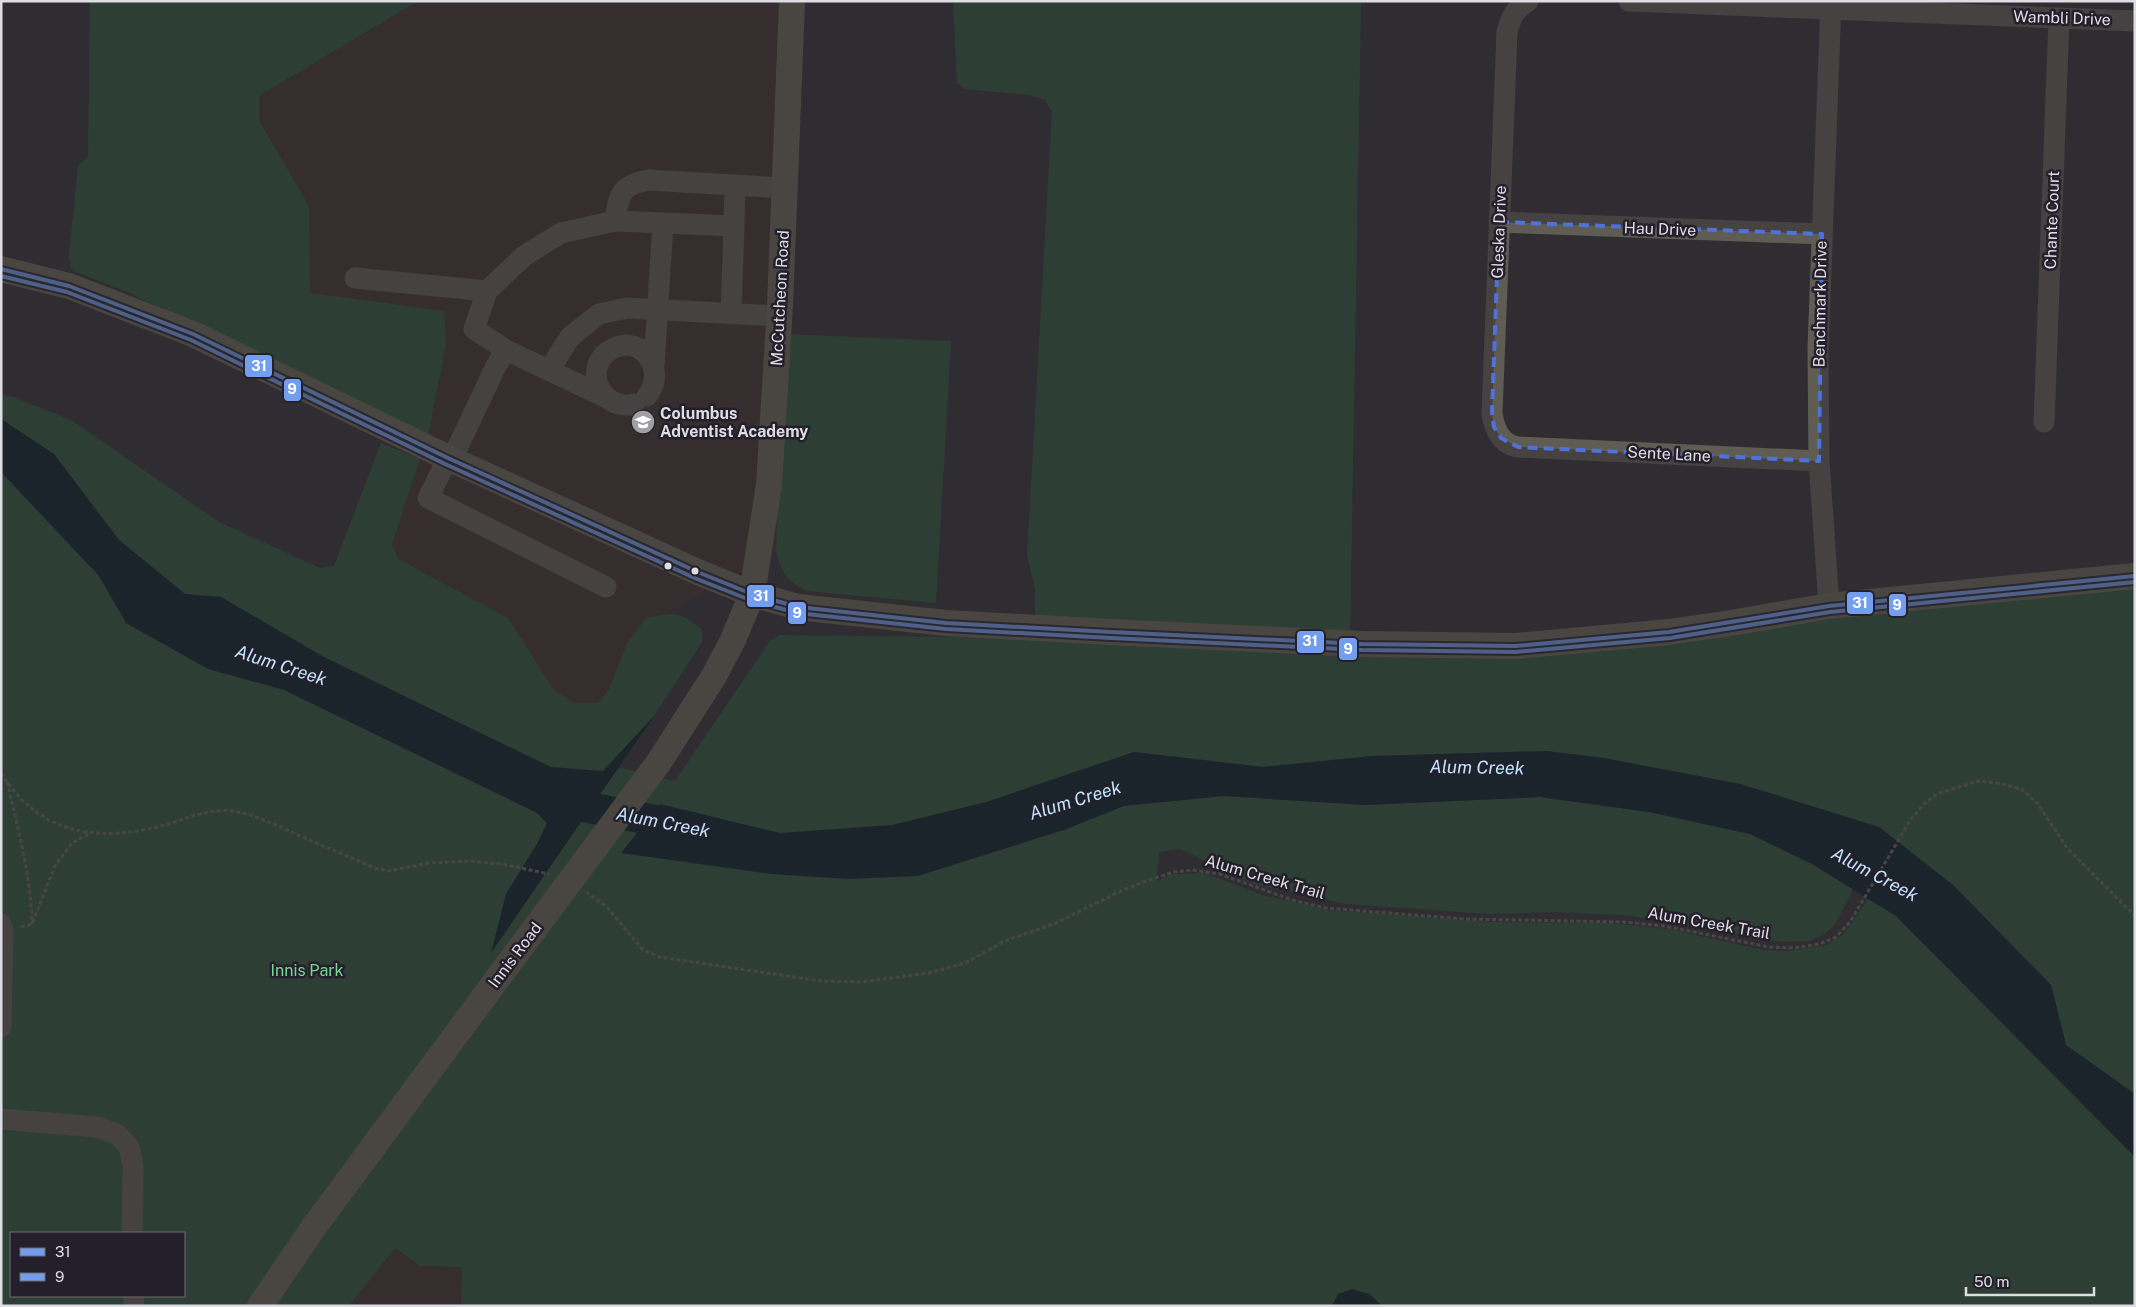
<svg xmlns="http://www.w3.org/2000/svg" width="2136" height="1307" font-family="'Public Sans',sans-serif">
  <rect width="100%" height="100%" fill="#2f2d32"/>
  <path fill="#3f2e2b" d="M418,1H790L784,334L776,553L667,613L646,618L627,643L609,689L598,703H574L554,690L508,618L398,559L392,544L428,436L310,294L309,206L259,120V97Z
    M395,1247L420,1266L463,1267L461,1306H349Z"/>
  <path fill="#2c523a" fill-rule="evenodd" d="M90,1H418L259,96V120L309,206L310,293L444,311L446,344L428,436L123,290L71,270L69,257L78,166L88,156Z
    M953,1H1361L1350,635L1035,618V589L1027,556L1052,112L1045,100L1030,95L965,89L957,83Z
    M784,334L951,341L936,603L807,591C786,581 783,574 776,553Z
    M1,395L14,397L71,420L219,522L320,568L334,566L381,443L420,459L392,544L398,559L508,618L554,690L574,703H598L609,689L627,643L646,618C672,612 681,611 702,630V642L654,716L609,765L675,781L769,642L779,635L1046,638L1349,654L1873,608L2135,589V1094L2066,1045L2051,985L1953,885L1879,827L1740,784L1604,758L1546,751L1372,756L1263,767L1134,752L1033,787L1162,802L1224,796L1365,805L1540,797L1649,812L1750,834L1812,864L1853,889L1835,925L1823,935L1810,941L1788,942L1764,940L1668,920L1620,915L1555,912L1489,914L1346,904L1254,884L1180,849L1159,852L1157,881L1172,874L1205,873L1262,895L1329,910L1494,922L1607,923L1669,929L1763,950L1790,951L1827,945L1845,933L1868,899L1896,916L2135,1157V1306H1382L1369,1294L1332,1303V1306H461L462,1267L420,1266L395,1248L349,1306H1V458L207,641L400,694L322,656L221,597L185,594L119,540L54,454L1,419ZM11,1233H184V1296H11Z"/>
  <path fill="#041925" d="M1,419L54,454L119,540L185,594L221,597L322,656L551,767L603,771L654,716L491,953L506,894L538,842L547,823L537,813L284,690L208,669L126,623L99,576L1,472Z
    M1546,751L1604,758L1740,784L1879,827L1953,885L2051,985L2066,1045L2135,1094V1157L1896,916L1812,864L1750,834L1649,812L1540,797L1365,805L1224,796L1124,806L1064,830L918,876L848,879L771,874L621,853L660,804L780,833L892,825L986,802L1134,752L1263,767L1372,756Z
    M1352,1289L1369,1294L1382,1306H1332L1338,1294Z"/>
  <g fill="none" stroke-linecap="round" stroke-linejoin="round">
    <path stroke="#041925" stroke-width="31" d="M550,800L689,827"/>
    <path stroke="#656360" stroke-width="3" stroke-dasharray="4 2.5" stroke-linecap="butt" d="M1,773C37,831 91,842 153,828C179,823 203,808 231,811C255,814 276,825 298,835C324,846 349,857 375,868L389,871L429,863L470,861L502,864L549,874
      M7,782C18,829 31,875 32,924
      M586,892L606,906L643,950L659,957L821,981L861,982L929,973L965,963L1005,941L1056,923L1121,891L1149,880L1174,872L1192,870L1220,874L1292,900L1326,908L1465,919L1624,922L1664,926L1769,947L1794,948L1819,944L1836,937L1850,922L1911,819L1925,803L1937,794L1978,781L2003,784L2023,790L2038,804L2067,848L2135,916
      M21,927L32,924L55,866L72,843L90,833"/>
    <path stroke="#5f5c54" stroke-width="21" d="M1528,1C1515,9 1511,17 1507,32L1492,413C1494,428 1501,445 1518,447L1819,461
      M1629,1L2135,21
      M615,221C619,195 619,186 648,180L784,188
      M1499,222L1822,234
      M734,226L735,185
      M355,278L487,291
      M654,366L663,223
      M549,370L570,337L599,314L627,308L779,316
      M605,397L506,350L474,329L487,291L524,256L561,233L615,221L734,226L731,314
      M634,404C598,412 581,363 614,348C644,335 667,372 647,396
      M2044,422L2059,18
      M448,458L428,498L606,587
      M452,459L496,366L506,350
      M1829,606L1819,461L1818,349L1831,1
      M1,924L3,931L1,1027
      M1,1119L96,1127L117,1134L129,1147L133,1166L132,1233
      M133,1296L134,1306"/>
    <path stroke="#696458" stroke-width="26" d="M1,269L69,286L193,334L448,458L700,573L752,594L798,607L946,623L1111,632L1362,644L1516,646L1669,632L1731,623L1829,606L2135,576
      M659,762L714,676L733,640L752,594L769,485L780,305L792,1
      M260,1306L314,1227L489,990"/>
    <path stroke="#696458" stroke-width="26" d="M489,990L659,762"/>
    <g stroke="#24202b" stroke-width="8">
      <path id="bus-1" d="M1,269L69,286L193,334L448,458L700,573L752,594L798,607L946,623L1111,632L1362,644L1516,646L1669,632L1829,606L2135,576"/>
    </g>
    <g stroke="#24202b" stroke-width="8">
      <path id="bus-2" d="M1,276L67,292L191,340L445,464L697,579L750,600L797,613L946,629L1111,638L1362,650L1516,652L1670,638L1830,612L2135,582"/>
    </g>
    <use href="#bus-1" stroke="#739eef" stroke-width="4"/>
    <use href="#bus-2" stroke="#739eef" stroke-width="4"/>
  </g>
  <path d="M0 0H2136V1307H0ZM1499,222L1822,234L1819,461L1518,447L1501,438L1494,427L1492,413Z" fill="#2f2d32" fill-opacity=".55" fill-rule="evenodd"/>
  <path fill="none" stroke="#4e72db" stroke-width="4" stroke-dasharray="10 6" stroke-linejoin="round" d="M1499,222L1822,234L1819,461L1518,447L1501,438L1494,427L1492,413Z"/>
  <defs>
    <g id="school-disc" transform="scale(1.25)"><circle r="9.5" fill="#a19fa6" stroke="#24202b"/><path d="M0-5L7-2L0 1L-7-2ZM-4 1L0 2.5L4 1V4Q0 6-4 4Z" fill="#fff"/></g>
  </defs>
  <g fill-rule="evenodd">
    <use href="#school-disc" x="643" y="422"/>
  </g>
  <g fill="#dfdde4" stroke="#24202b" stroke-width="2">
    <circle cx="668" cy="566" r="4.5"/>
    <circle cx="695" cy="571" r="4.5"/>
  </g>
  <g text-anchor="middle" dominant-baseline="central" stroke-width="5" stroke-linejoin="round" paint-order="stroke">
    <g font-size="16" fill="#dfdde4" stroke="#24202b">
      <text transform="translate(2062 18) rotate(2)">Wambli Drive</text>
      <text transform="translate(2052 220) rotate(-88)">Chante Court</text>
      <text transform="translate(1660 229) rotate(2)">Hau Drive</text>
      <text transform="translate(1499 232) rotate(-88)">Gleska Drive</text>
      <text transform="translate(780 298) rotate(-87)">McCutcheon Road</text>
      <text transform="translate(1820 304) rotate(-89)">Benchmark Drive</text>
      <text transform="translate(1669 454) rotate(3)">Sente Lane</text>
      <text transform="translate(1265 877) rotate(16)">Alum Creek Trail</text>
      <text transform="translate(1709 923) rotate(10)">Alum Creek Trail</text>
      <text transform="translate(515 955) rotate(-53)">Innis Road</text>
    </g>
    <g font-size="16" font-weight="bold" fill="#dfdde4" stroke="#24202b" text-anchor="start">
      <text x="660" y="413">Columbus<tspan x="660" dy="18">Adventist Academy</tspan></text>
    </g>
    <g font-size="16" fill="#76d998" stroke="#24202b">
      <text x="307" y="970">Innis Park</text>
    </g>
    <g font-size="18" font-style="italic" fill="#bee5fd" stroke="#24202b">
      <text transform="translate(281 665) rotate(18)">Alum Creek</text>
      <text transform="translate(1477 767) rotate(1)">Alum Creek</text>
      <text transform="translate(1075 800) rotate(-17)">Alum Creek</text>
      <text transform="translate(663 822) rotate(11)">Alum Creek</text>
      <text transform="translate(1875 874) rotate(28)">Alum Creek</text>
    </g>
  </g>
  <g stroke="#24202b" stroke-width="2">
    <rect x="244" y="354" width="29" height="24" rx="5" fill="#739eef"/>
    <rect x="283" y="378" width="19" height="24" rx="5" fill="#739eef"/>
    <rect x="746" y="584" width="29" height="24" rx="5" fill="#739eef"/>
    <rect x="1846" y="591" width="28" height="24" rx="5" fill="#739eef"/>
    <rect x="1888" y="593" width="19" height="24" rx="5" fill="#739eef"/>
    <rect x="787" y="601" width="20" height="24" rx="5" fill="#739eef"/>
    <rect x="1296" y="630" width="29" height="24" rx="5" fill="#739eef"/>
    <rect x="1338" y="637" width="20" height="24" rx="5" fill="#739eef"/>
  </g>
  <g font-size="14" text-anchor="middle" font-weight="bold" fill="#fff">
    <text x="259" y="371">31</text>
    <text x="292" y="394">9</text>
    <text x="761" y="601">31</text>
    <text x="1860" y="608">31</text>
    <text x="1897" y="610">9</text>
    <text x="797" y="618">9</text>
    <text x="1310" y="646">31</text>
    <text x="1348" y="654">9</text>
  </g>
  <rect width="2136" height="1307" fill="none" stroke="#dfdde4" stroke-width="5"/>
  <rect x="10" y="1232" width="175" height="65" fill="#24202b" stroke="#6f6c75"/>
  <rect x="20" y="1248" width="25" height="8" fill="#739eef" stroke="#6f6c75"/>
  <text x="55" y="1257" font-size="15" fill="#dfdde4">31</text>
  <rect x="20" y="1273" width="25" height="8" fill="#739eef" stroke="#6f6c75"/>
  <text x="55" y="1282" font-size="15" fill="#dfdde4">9</text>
  <path d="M1966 1287v8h128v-8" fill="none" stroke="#dfdde4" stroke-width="2.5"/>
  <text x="1974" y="1287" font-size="15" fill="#dfdde4" stroke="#24202b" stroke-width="4" paint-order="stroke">50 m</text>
</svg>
